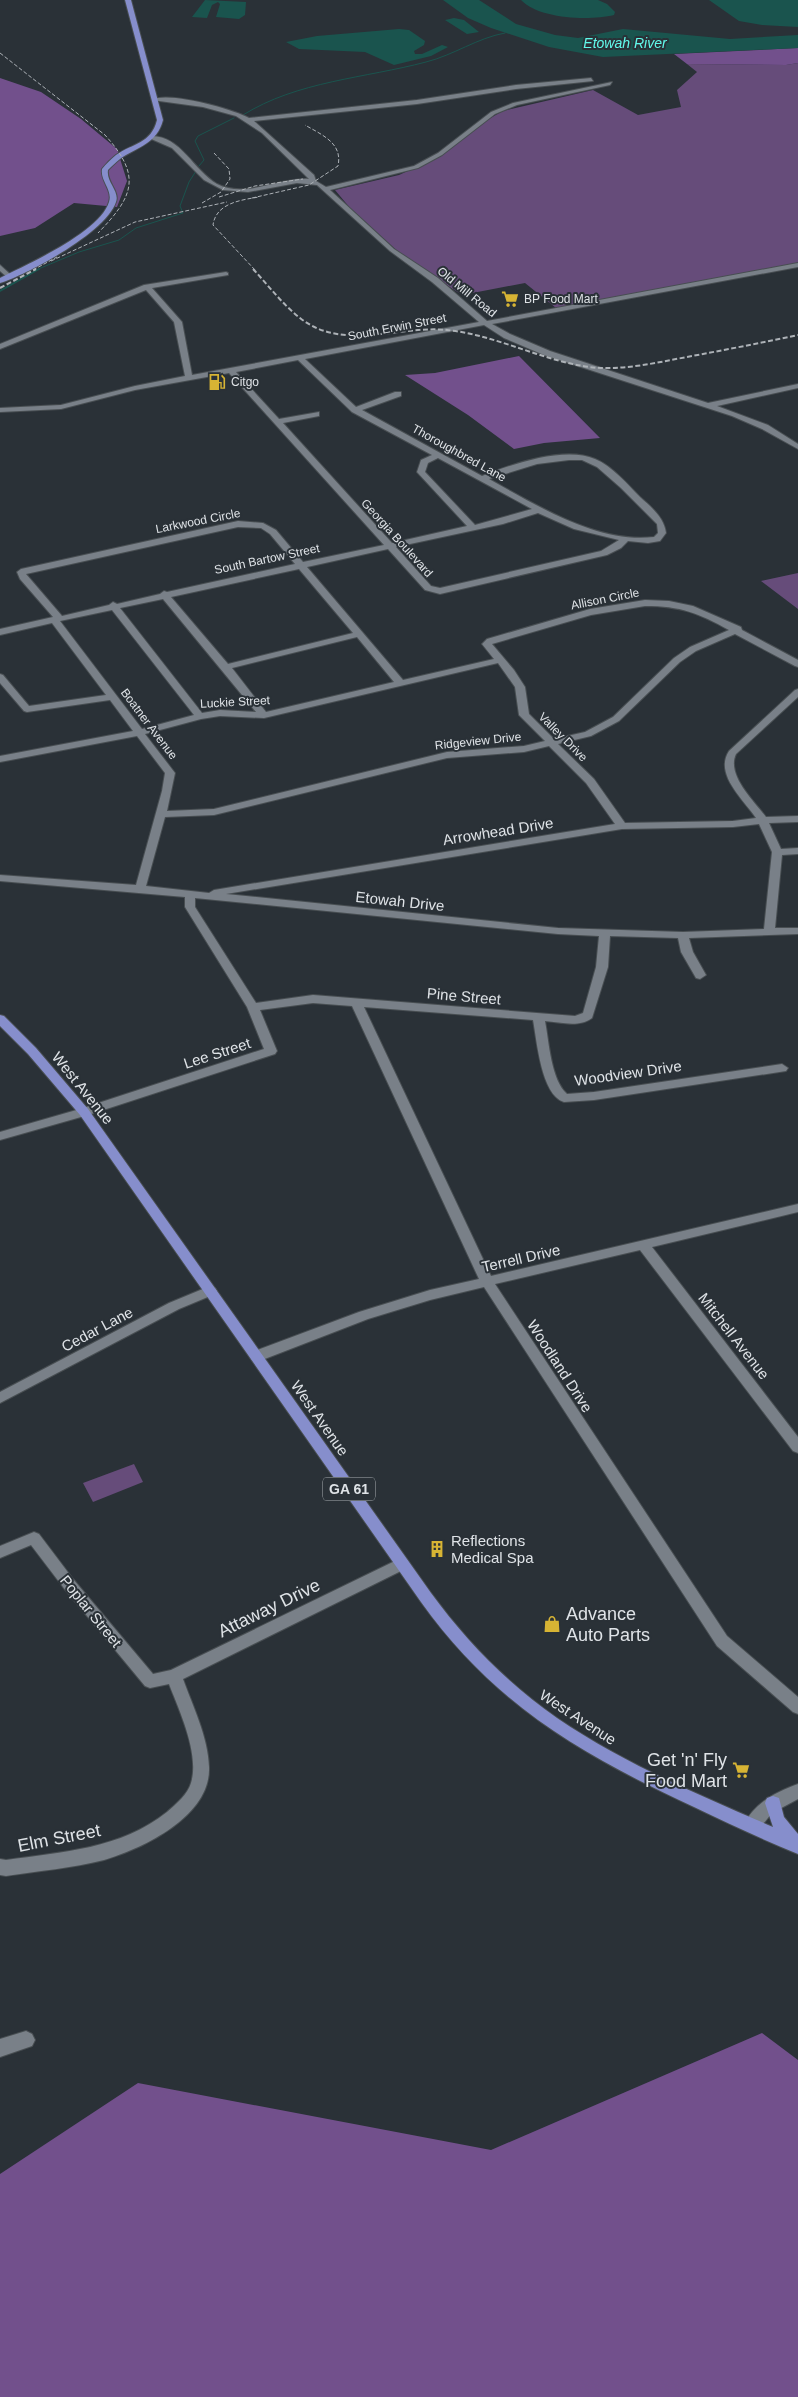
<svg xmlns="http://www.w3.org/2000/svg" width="798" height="2397" font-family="Helvetica,sans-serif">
  <rect width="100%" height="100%" fill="#2a3137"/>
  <path fill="#664c7a" d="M798,63V263L556,308L525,283L462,295L404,257L350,208L335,190L399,175L432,160L485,121L503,111L593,90L638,115L681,107L677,90L697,72L687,64L786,65Z
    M798,573V609L761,581Z
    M134,1464L143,1482L93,1502L83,1483Z"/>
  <path fill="#72508c" d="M798,48V63L786,65L687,64L674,54Z
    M0,78L41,92L81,119L117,149L127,181L117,207L74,203L35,228L0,236Z
    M519,356L600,438L544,443L514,449L468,415L405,375L435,373Z
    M762,2033L798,2060V2397H0V2174L138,2083L491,2150Z"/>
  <path fill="#1a544e" d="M205,0L246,2L245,15L239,19L216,17L220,4L218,2L212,5L207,18L192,17Z
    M443,0H479L516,24L555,35L578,38L623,29L730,39L798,35V48L603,57L549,47L491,28L468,18Z
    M521,0H598L607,4L615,12L614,15C589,21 539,19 521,0Z
    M709,0H798V27L762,25L739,21Z
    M454,18L464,20L479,32L467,34L445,20Z
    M399,29L409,30L425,41L424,45L414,51L415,54H422L442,45L448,47L431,56L394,65L365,52L299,49L286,42L317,36Z"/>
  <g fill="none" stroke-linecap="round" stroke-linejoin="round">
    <path stroke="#1a544e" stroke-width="1" d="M243,115C297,81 366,78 426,62C454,55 477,38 505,33
      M199,166L204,160L195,141L198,136L234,118
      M36,270L79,252L119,240L136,228L183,213L180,206L189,182L196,171"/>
    <path stroke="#1a544e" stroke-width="2" d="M0,291L39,269"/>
    <g stroke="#484e52" stroke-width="2">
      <path id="minor" d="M591,78L593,81L516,89L417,104L254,121L314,175L316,181L326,187L414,166L438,153L491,112L513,103L612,82L610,85L517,105L495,114L442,155L418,168L330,190L394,249L438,278L487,321L798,263V267L492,324L510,334L550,351L708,403L798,384V388L717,406L768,425L798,444V449L762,429L732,416L544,355L504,338L484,325L305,359L356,407L395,392H401V396L362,410L482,476C512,464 565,446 595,459C612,466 627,484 640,497C651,507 664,517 666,533L660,541L648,543L628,541L621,548L607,555L440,594L425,590L388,549L307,567L403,680L494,659L482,644L487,639L590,609L645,600L669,601L693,606L741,627L742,630L798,660V667L795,666L735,634L696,651L680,662L619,721L591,736L558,744L594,779L625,823L733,821L756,818C743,799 714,774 729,751L795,690L798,689V697L736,754C726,775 754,801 766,817L798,816V822L769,823L781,849L798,848V854L782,855L775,928H798V934L689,938L693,952L706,975L700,979L696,978L681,952L678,938L610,936L608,967L592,1018C579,1028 560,1022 545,1021C549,1042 551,1080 567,1094L594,1092L782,1064L788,1068L786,1071L594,1100L564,1102C541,1095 537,1041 533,1020L364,1007L491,1276L798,1204V1212L652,1247L798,1437V1453L793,1451L640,1250L495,1284L727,1636L798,1697V1714L793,1712L717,1646L484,1287L430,1300L368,1319L262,1360H252L250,1356L252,1352L359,1312L430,1290L479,1279L352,1006L313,1003L260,1010L277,1051L275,1054L88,1115L0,1140V1132L80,1109L264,1049L247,1007L185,907V897L0,881V875L136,885L162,791L165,773L137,736L0,762V756L133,731L110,700L27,712L24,711L0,683V674L3,675L29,706L106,695L52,623L0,635V629L53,617L20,579L17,572L21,569L238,521L263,523L276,530L303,562L384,545L229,373L135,390L61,409L0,412V408L61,405L135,386L185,376L174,322L146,290L0,349V344L144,285L226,272L228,273V275L152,288L182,322L192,375L479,322L432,282L390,251L317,185L297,183L248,192L223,190L204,180L172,148L149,138V136C180,134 193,170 217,184C245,199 280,177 309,179L262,133L236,116L203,107L152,100C168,91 232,109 249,118L417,100L516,85ZM298,360L352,412L432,455L421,460L417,472L467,526L392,543L283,423L319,416V412L279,419L236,372ZM438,458L532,509L475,525L425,472L428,463ZM569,460H582L597,467L621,488L657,524L658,533L654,537C598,544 536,505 489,479L537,464ZM538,513L574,529L619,540L601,551L440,588L431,586L396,547L503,524ZM238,527L261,528L270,534L295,564L167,592L164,591L160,594L117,604L113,602L109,605L62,616L26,574ZM299,569L353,633L228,664L171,597ZM163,599L256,712L220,710L202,713L120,608ZM645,606C681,606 698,613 729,630L690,647L674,658L613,717L585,732L554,739L529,714L525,687L514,670L492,644L591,615ZM112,610L194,715L142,729L60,621ZM357,637L394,682L266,712L232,668ZM498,663L515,687L519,715L545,741L524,746L447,752L214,809L167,811L175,773L145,734L201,719L220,716L264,718ZM549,746L586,783L615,824L214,890L209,893L146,886L165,817L214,815L447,758L524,752ZM759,824L772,852L764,929L683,932L558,928L226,894L622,829L733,827ZM195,898L558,934L599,936L596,967L583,1013L575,1016L313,995L256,1003L195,907Z
        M0,265L11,275V277H7L0,271Z
        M210,1286L215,1288L217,1291L215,1294L179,1309L0,1403V1392L169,1303Z
        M34,1532L39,1534L73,1579L153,1674L171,1670L397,1560L402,1558L407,1560L409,1564L407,1568L183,1679C193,1707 208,1737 209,1767C211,1816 144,1848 104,1860C72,1868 39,1871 6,1876L0,1875V1859L6,1860C62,1852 121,1849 167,1812C176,1804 188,1794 191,1783C200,1754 179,1710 169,1684L150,1688L145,1686L63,1587L31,1545L0,1558V1546Z
        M798,1784V1799L772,1813L758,1830L752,1832L746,1830L744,1825C754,1803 776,1792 798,1784Z
        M26,2031L32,2034L35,2040L32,2046L0,2057V2039Z"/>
    </g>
    <g stroke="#484e52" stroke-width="2">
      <path id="major" d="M125,0H131L163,120C157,144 137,147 120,159C116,162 112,166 108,170C106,182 120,191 116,202C106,232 29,274 0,283V278C28,264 100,232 109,202C113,190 100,181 102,169C106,164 111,159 116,155C133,143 151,144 157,120Z
        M0,1015L4,1016L36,1048L88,1109L431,1593C466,1641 508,1684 557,1718C623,1763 699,1795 773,1827L765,1803L767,1798L773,1796L779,1798L784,1817L798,1834V1854C763,1840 728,1823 694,1807C580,1754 495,1705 421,1602L80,1115L28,1054L0,1026Z"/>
    </g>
    <use href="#minor" fill="#798088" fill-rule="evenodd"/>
    <use href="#major" fill="#868ecc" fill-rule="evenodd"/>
    <path stroke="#adb2b7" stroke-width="1" stroke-dasharray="4 2" stroke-linecap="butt" d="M0,53L105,135C142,176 134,196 98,233
      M219,197L255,186L303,179
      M252,198L309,185L338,166C343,143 322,135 305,125
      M202,203L221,192L230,179L229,169L214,153
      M51,261L135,222L227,202
      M33,270L57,257
      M255,270L213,225C216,203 241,200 259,197"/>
    <path stroke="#adb2b7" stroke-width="2" stroke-dasharray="5 2.5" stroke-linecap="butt" d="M253,269C268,285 283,305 300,318C343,352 398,325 447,330C496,335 540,360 589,367C622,371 654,363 687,357C724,350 761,343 798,335
      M0,288L36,269"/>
  </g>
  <defs>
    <g id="supermarket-bare" transform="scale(1.35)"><path d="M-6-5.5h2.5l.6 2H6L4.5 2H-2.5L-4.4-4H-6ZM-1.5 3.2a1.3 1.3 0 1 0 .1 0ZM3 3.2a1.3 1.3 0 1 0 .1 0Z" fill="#d7b434" stroke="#2a3137" stroke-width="2.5" paint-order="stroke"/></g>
    <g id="fuel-bare" transform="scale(1.35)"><path d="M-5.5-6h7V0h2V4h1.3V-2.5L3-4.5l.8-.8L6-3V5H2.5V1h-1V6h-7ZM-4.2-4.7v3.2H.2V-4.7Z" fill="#d7b434" stroke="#2a3137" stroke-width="2.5" paint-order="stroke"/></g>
    <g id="building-bare" transform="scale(1.35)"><path d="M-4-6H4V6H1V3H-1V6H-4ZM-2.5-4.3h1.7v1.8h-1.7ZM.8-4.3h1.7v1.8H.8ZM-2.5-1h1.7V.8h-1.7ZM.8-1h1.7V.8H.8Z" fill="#d7b434" stroke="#2a3137" stroke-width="2.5" paint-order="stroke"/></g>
    <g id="shop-bare" transform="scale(1.35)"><path d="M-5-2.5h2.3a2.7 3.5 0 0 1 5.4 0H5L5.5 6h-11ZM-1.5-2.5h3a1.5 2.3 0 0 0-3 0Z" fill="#d7b434" stroke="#2a3137" stroke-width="2.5" paint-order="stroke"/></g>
  </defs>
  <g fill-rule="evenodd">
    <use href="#supermarket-bare" x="510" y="299"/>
    <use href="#fuel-bare" x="217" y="382"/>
    <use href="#building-bare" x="437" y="1549"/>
    <use href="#shop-bare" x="552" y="1624"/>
    <use href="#supermarket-bare" x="741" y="1770"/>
  </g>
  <g text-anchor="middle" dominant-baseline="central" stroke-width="4" stroke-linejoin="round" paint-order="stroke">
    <g font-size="12" fill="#dfe3e7" stroke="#2a3137">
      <text transform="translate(467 292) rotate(39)">Old Mill Road</text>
      <text transform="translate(397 327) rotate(-11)">South Erwin Street</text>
      <text transform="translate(459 453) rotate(29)">Thoroughbred Lane</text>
      <text transform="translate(198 521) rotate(-11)">Larkwood Circle</text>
      <text transform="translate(397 538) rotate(48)">Georgia Boulevard</text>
      <text transform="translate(267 559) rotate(-12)">South Bartow Street</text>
      <text transform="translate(605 599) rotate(-11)">Allison Circle</text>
      <text transform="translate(235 702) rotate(-3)">Luckie Street</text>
      <text transform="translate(149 724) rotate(53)">Boatner Avenue</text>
      <text transform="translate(563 737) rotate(45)">Valley Drive</text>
      <text transform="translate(478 741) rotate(-6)">Ridgeview Drive</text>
    </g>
    <g font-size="12" fill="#dfe3e7" stroke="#2a3137" text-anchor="start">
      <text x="524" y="299">BP Food Mart</text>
      <text x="231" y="382">Citgo</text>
    </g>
    <g font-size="14" font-style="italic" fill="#61f9ea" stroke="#2a3137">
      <text x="625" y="43">Etowah River</text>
    </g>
    <rect fill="#2a3137" stroke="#a9aeb2" stroke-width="1" x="323" y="1477.5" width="52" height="23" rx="4"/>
    <g font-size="14" font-weight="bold" fill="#dfe3e7">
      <text x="349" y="1489">GA 61</text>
    </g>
    <g font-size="15" fill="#dfe3e7" stroke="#2a3137">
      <text transform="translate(498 831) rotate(-9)">Arrowhead Drive</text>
      <text transform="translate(400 901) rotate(6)">Etowah Drive</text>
      <text transform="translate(464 996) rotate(5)">Pine Street</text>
      <text transform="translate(217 1053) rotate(-18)">Lee Street</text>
      <text transform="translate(628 1073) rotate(-8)">Woodview Drive</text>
      <text transform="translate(83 1088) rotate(51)">West Avenue</text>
      <text transform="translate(521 1258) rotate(-13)">Terrell Drive</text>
      <text transform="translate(97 1329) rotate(-28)">Cedar Lane</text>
      <text transform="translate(734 1336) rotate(52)">Mitchell Avenue</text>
      <text transform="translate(560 1366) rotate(57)">Woodland Drive</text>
      <text transform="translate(320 1418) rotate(55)">West Avenue</text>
      <text transform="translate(91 1611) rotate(51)">Poplar Street</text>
      <text transform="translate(578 1717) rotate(33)">West Avenue</text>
    </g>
    <g font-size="15" fill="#dfe3e7" stroke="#2a3137" text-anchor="start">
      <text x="451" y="1540">Reflections<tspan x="451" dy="17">Medical Spa</tspan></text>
    </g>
    <g font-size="18" fill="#dfe3e7" stroke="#2a3137">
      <text transform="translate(269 1608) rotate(-26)">Attaway Drive</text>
      <text transform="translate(59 1838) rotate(-11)">Elm Street</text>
    </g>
    <g font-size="18" fill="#dfe3e7" stroke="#2a3137" text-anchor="start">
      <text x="566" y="1614">Advance<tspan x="566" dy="21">Auto Parts</tspan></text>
      <text x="727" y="1760" text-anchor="end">Get 'n' Fly<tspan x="727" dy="21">Food Mart</tspan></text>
    </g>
  </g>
</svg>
